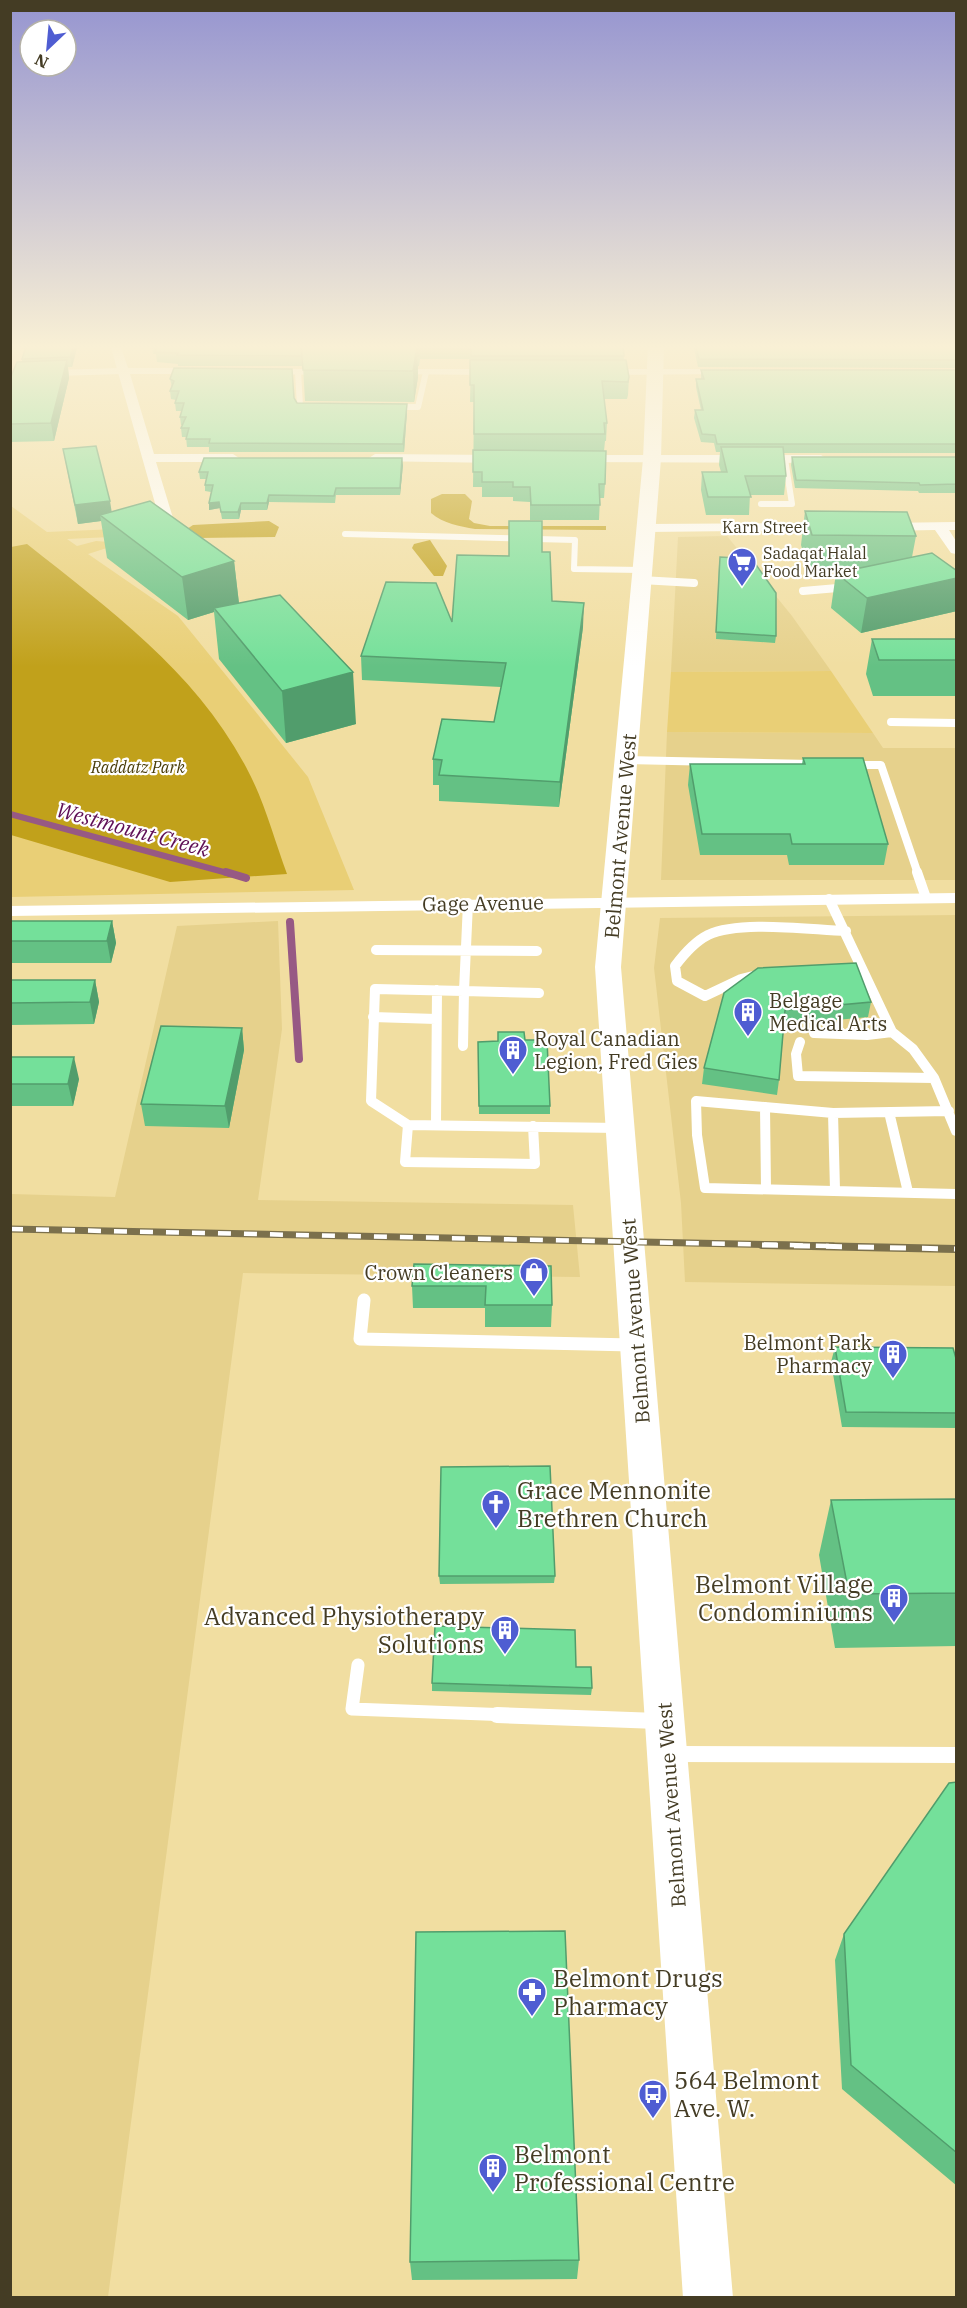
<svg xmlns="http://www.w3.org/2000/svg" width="967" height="2308" font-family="'IBM Plex Serif',serif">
  <rect width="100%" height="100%" fill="#f1dea1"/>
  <path fill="#e6d18c" d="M727,536L792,616L831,671L671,672L678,537Z
    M667,732L873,733L883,748H956V880H661Z
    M956,915V1286L685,1282L681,1203L654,968L660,918Z
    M278,921L282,1029L258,1200L573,1205L580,1277L243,1273L108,2297L11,2298V1194L115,1197L177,926Z"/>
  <path fill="#e9cf76" d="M11,506L47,532L184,526L176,534L67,539L77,546L96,541L109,542L110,547L88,554L178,616L255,711L308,777L354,890L11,897Z
    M831,671L873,733L667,732L671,672Z"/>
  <path fill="#c1a11b" d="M442,494H465L472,501L469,519L474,523L490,526H606V530L475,529C459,526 444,524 431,513V499Z
    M269,521L279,527L275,537L118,539L181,533L193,525Z
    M430,540L447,566L443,576H434L412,548L414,544Z
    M27,544C110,610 195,671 246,767C264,800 274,839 287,874L170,882L11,835V547Z"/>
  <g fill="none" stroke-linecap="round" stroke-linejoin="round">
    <path stroke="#975984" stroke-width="6" d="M10,814L231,874"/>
    <path stroke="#975984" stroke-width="8" d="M226,872L246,878
      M290,922L299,1059"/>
    <path stroke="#fff" stroke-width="6" d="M298,372L300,406H310
      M56,373L121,371
      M394,407H418L426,372
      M761,504H792L785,459
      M345,534L575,540L574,569L642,570"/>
    <path stroke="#fff" stroke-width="8" d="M641,580L694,583
      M803,591L849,587
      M891,722L956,723
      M626,760L812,764
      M851,765H881L918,874"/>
    <path stroke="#fff" stroke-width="10" d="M917,872L926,898
      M829,899L892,1032L913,1049L934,1078
      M468,903L464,991L375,989L371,1101L408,1125L620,1128
      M376,950L537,951
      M757,975L741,979L705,996L677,981L675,966C684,954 694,942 708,935C740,920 811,930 846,931
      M373,1017L436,1019
      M814,1033L867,1035L892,1032
      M800,1042L796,1054L798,1076L934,1078L956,1131
      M463,1046L464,991L539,993
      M765,1107L766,1189
      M949,1111L833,1113L696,1101L697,1135L705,1188L956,1194
      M889,1112L908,1192
      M833,1113L835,1190
      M436,1124L437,990
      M408,1125L405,1162L535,1164L533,1126"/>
    <path stroke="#fff" stroke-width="13" d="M364,1300L360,1339L633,1345
      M358,1665L352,1709L535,1716"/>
    <path stroke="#fff" stroke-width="16" d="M497,1715L658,1721
      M673,1754L956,1755"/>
    <path fill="#fff" fill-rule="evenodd" d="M110,344H120L128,368H200L206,371L200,374H130L154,454H233L239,458L233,462H156L176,528L174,531H164L162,528Z
      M264,369H332L338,372L332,375L260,374L258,372Z
      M390,369H497L503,372L497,375L386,374L384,372Z
      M728,369L734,372L732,374L600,375L594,372L600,369Z
      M375,454L500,455L506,459L500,463L371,461L369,458Z
      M579,455H821L827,459L821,463L575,462V456Z
      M956,522V530H949L956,541V554L951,553L935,530L883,531L876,527L883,523Z
      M831,523L836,524V530L646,532L639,528L646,524Z
      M956,893V903L10,916V906Z"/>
    <path fill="#fff" fill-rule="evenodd" d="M648,344H664L661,459L621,967L733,2298H683L595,967L643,459Z"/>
    <g stroke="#7b704c" stroke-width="7">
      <path id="rail-far1" d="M10,1229L833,1246"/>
    </g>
    <g stroke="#7b704c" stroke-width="8">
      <path id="rail" d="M762,1245L956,1249"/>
    </g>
    <use href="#rail-far1" stroke="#fff" stroke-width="4.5" stroke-dasharray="13" stroke-linecap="butt"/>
    <use href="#rail" stroke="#fff" stroke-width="5" stroke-dasharray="16" stroke-linecap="butt"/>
  </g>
  <path fill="#64c184" d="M11,344H78L72,367H68L69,378L54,441L10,442V379L22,362V359L26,346L11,347Z
    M152,344H623L624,360L629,377L628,395L627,399H604L607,423L606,441H605L604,451L605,484L604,498H600L599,520H530V502L513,501V497H482V487H473L474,402H470L471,359H420L419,366H418V377L414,402L305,401L303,366H178V364L157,362L156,354H153Z
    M693,344H957V368L698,367Z
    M701,370H957V453H783L786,476L784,495H750L749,515H706L701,490L702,472H721L719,465L720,452H716L714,443L701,442L694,418L695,410H701L696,387V379H701Z
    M170,379L294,398L297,403L407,404V412L404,452H209V447H187L186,437H182L181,428L183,425H181L180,417L182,411H176L175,403L176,400L171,399L170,391L172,387Z
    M63,449L112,512L234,561L239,603L356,724L286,743L219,659L214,612L188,620L107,558L101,521L78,524Z
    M792,457H957V493H919L918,491L795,488L791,465Z
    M403,465L400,495H336L335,503L269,502L267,510H241L239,519H222L220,508L209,510V503L211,492L205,491V485L206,479H200L199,472Z
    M805,511L916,536L912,557L957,571V611L861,633L831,608L836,573L856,569H808L801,545Z
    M542,552L552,601L583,627L559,807L439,801V785H433V759L494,722L501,687L362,680L361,656L452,622L509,556Z
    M719,564L776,636L775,643L716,639Z
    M872,639H957V696H873L866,674Z
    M803,758L888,844L884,865H789L787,855H700L688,785L690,764H802Z
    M10,921H112L116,943L111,963H10Z
    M10,980H95L99,1002L94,1024L10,1025Z
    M724,993L871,1002L868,1017L784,1025L779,1080L777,1095L702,1084L704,1068Z
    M242,1028L244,1050L229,1128L145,1126L141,1104Z
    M525,1040L550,1106V1114H479L478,1042Z
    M10,1057L79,1079L73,1106H10Z
    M414,1264L552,1305L551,1327H485V1308H413L412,1286Z
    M835,1347L957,1362V1428L842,1427L831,1362Z
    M957,1499V1646L835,1648L819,1555L831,1500Z
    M439,1576H555L554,1583L440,1584Z
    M576,1667L592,1688L591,1695L432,1691V1683Z
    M957,1782V2186L842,2089L835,1960L844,1934Z
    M579,2260L577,2279L412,2280L410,2262Z"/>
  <path fill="#519d6c" d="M74,344H78L72,367L70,357Z
    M417,347L418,377L414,402L413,371Z
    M67,360L69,378L54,441L51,423Z
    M407,404V412L404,452L403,444Z
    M402,458L403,465L400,495V488Z
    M269,495V502L267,510V503Z
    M110,501L113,520L100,515L101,521L78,524L75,505Z
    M219,502L220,508L209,510V503Z
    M241,503V510L239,519L238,512Z
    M234,561L239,604L214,608V612L188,620L182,577Z
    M957,578V611L861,633L867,598Z
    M584,603L583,627L559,807L560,782Z
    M353,672L356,724L286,743L282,691Z
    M112,921L116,943L111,963L107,941Z
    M95,980L99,1002L94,1024L90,1002Z
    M242,1028L244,1050L229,1128L225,1106Z
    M74,1057L79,1079L73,1106L68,1084Z"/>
  <path fill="#74e09a" stroke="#519d6c" stroke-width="1.5" d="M27,344H74L70,357L22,359Z
    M158,344H623L624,356H471V349L419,348V356H418L417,347L301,346L302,356L177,355L178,353L155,352Z
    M695,344H957V360L699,359Z
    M301,346L417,347L413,371L303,370Z
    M67,360L51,423L10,424V379L17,362Z
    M470,360H626L629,377L628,382L602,381L607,423H604L605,434H474V385H470Z
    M174,368L292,369L294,398L297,403L407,404L403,444L209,443L210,439H186L189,428H181L186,417H180L184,403H175L179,391H170L174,381L170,379Z
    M701,370H957V444H717L715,435L702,434L695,410H703L696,379H704Z
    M96,446L110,501L75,505L63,449Z
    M721,447H783L786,476H745L751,497H708L702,472H727Z
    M473,450L606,451L605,484H599L600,505H531L530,487H513V482H482V472H473Z
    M792,457H957V484L920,485L919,483L796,480Z
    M204,458H402L400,488H336L334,496L269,495L267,503H241L238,512H221L219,502L209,503L213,485H205L208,472H199Z
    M150,501L234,561L182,577L100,515Z
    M805,511L907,512L916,536L812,535Z
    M509,521H542V552H550L552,601L584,603L560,782L439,775L442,760L433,759L442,719L494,722L506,663L361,656L386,582L436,583L452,622L457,555L509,556Z
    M932,553L957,571V578L867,598L836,573Z
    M720,557L752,559L776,593V636L716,632Z
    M280,595L353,672L282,691L214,608Z
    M872,639H957V660H879Z
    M803,758H863L888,844H792L790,834H702L690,764H805Z
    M10,921H112L107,941H10Z
    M856,963L871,1002L785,1010L779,1080L704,1068L724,993L758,968Z
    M10,980H95L90,1002L10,1003Z
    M161,1026L242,1028L225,1106L141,1104Z
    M498,1032H524L525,1040H547L550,1106H479L478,1042L498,1041Z
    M10,1057H74L68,1084H10Z
    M414,1264L551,1266L552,1305H485L486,1286H412Z
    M835,1347L953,1348L957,1362V1413L846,1412Z
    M550,1466L555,1576H439L441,1467Z
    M957,1499V1593L849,1594L831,1500Z
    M435,1626L575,1630L576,1667H591L592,1688L432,1683Z
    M957,1782V2153L851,2065L844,1934L949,1783Z
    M565,1931L579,2260L410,2262L416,1932Z"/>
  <linearGradient id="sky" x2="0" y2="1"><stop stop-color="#9695d0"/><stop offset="0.52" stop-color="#f9f0d5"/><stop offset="1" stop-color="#f9f0d5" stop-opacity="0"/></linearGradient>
  <rect width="967" height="667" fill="url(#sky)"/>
  <defs>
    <g id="supermarket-pin" transform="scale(1.5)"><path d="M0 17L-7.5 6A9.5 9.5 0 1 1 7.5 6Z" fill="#4f5dd2" stroke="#fff"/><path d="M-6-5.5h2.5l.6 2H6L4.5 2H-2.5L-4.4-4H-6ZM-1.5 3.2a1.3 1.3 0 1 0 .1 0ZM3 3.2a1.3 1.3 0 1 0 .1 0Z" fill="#fff"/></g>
    <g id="building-pin" transform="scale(1.5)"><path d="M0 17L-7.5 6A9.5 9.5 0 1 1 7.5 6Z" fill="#4f5dd2" stroke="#fff"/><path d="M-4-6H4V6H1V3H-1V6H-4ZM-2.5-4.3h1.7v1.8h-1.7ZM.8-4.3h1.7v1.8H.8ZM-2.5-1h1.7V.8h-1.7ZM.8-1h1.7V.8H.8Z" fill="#fff"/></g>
    <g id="shop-pin" transform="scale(1.5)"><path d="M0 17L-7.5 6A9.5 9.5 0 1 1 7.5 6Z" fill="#4f5dd2" stroke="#fff"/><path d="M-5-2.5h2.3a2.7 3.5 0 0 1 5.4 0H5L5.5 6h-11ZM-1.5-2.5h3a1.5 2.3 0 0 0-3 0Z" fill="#fff"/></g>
    <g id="church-pin" transform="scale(1.5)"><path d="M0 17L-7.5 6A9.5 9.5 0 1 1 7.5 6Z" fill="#4f5dd2" stroke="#fff"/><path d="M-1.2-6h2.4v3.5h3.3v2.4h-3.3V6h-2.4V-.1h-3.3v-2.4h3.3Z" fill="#fff"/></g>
    <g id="pharmacy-pin" transform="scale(1.5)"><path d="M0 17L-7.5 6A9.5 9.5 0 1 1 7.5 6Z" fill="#4f5dd2" stroke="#fff"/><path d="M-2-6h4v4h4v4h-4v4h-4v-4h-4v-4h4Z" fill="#fff"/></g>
    <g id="bus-pin" transform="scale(1.5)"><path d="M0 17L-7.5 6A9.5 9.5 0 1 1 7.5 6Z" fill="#4f5dd2" stroke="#fff"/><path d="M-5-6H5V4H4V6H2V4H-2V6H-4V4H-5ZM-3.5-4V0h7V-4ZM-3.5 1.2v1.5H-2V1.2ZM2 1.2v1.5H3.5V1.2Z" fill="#fff"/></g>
  </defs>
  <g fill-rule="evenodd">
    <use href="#supermarket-pin" x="742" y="562"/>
    <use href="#building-pin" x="748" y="1012"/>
    <use href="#building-pin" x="513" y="1050"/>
    <use href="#shop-pin" x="534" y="1272"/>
    <use href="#building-pin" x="893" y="1354"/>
    <use href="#church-pin" x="496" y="1504"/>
    <use href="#building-pin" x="894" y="1598"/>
    <use href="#building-pin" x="505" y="1630"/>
    <use href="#pharmacy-pin" x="532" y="1992"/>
    <use href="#bus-pin" x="653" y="2094"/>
    <use href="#building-pin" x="493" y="2168"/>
  </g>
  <g text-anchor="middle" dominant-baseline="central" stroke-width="4.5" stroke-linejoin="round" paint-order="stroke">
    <g font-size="16" fill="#443c24" stroke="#fff">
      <text x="765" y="527">Karn Street</text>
    </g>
    <g font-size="16" fill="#443c24" stroke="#fff" text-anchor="start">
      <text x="763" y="553">Sadaqat Halal<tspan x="763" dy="18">Food Market</tspan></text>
    </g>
    <g font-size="16" font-style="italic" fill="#493c08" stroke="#fff">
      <text x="138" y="767">Raddatz Park</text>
    </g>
    <g font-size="20" fill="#443c24" stroke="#fff">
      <text transform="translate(620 836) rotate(-85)">Belmont Avenue West</text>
      <text transform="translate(483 903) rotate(-1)">Gage Avenue</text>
      <text transform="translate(635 1321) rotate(-94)">Belmont Avenue West</text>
      <text transform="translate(671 1805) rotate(-94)">Belmont Avenue West</text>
    </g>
    <g font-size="20" fill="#443c24" stroke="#fff" text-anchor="start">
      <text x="769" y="1000">Belgage<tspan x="769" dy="23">Medical Arts</tspan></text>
      <text x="534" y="1038">Royal Canadian<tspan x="534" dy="23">Legion, Fred Gies</tspan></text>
      <text x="513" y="1272" text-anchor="end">Crown Cleaners</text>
      <text x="872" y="1342" text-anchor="end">Belmont Park<tspan x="872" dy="23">Pharmacy</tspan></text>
    </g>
    <g font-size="21" font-style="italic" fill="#5f0f56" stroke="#fff">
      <text transform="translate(133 829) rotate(15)">Westmount Creek</text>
    </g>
    <g font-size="24" fill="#443c24" stroke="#fff" text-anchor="start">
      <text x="517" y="1490">Grace Mennonite<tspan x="517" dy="28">Brethren Church</tspan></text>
      <text x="873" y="1584" text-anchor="end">Belmont Village<tspan x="873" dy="28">Condominiums</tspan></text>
      <text x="484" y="1616" text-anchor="end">Advanced Physiotherapy<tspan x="484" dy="28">Solutions</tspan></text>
      <text x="553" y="1978">Belmont Drugs<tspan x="553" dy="28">Pharmacy</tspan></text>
      <text x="674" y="2080">564 Belmont<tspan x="674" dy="28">Ave. W.</tspan></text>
      <text x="514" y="2154">Belmont<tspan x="514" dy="28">Professional Centre</tspan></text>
    </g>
  </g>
  <rect width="967" height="2308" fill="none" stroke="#443c24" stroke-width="24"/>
  <g transform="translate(48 48) rotate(206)"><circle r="28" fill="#ffffff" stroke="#b4b1a7" stroke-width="1.5"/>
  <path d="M0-4.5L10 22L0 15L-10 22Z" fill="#4f5dd2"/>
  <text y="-9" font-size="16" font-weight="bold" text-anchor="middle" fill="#443c24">N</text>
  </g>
</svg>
